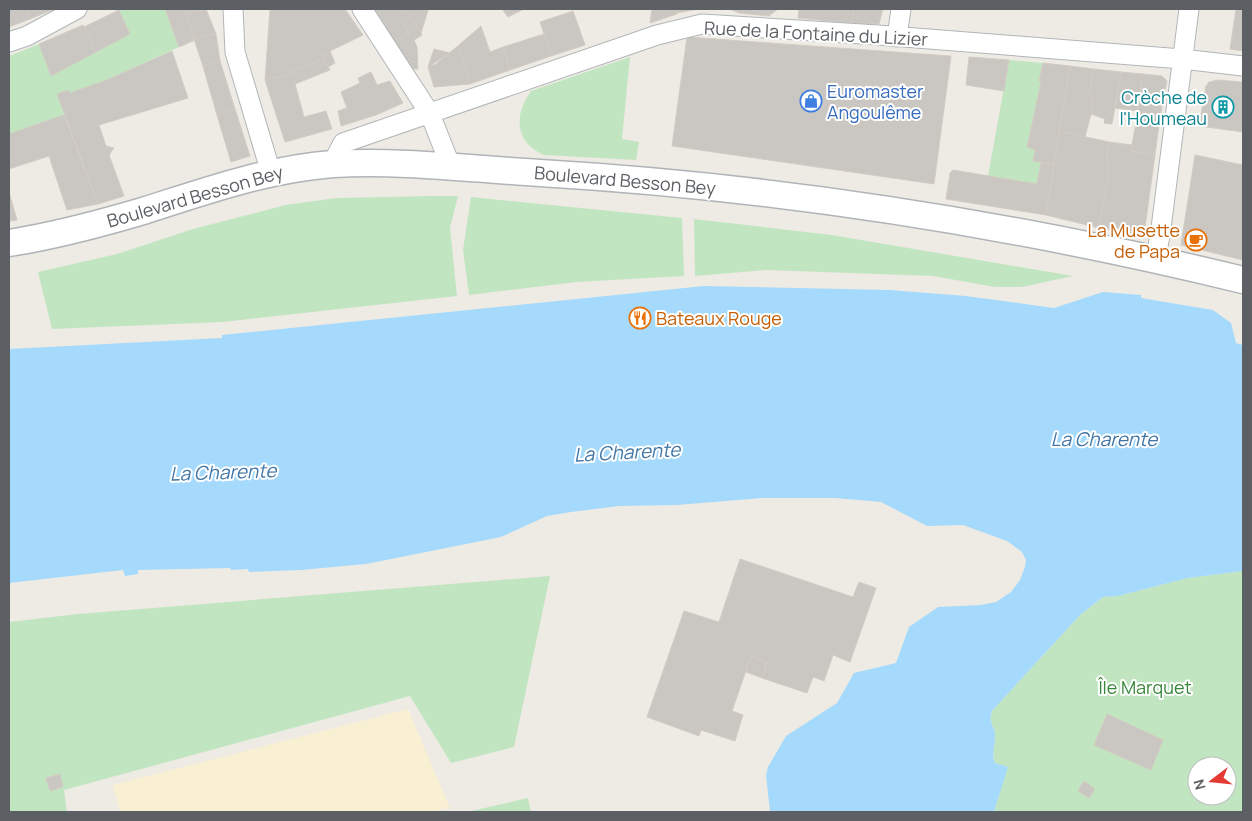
<svg xmlns="http://www.w3.org/2000/svg" width="1252" height="821" font-family="Manrope,sans-serif">
  <rect width="100%" height="100%" fill="#eeebe4"/>
  <path fill="#c2e5c1" fill-rule="evenodd" d="M119,9H165L179,47L109,79L59,97L64,115L9,134V56L39,44L51,75L130,34Z
    M630,57L622,139L639,142L636,160L544,155C514,142 514,115 531,91Z
    M1009,60L1043,63L1039,81L1041,82L1027,146L1035,150L1041,162L1037,184L988,176Z
    M432,196H458L450,228L457,296L223,322L52,329L38,272L117,254L193,229L286,205L336,198Z
    M471,197L682,218L684,276L577,282L469,295L463,250Z
    M694,219L832,235L1073,276L1022,287H995L933,276L766,270L695,276Z
    M1243,571V812H994L1007,767L995,763C991,754 995,748 995,738C996,727 988,724 992,711L1080,615L1103,597L1118,596L1188,578ZM1197,766H1227V796H1197Z
    M550,576L514,747L451,763L410,696L64,790L67,812H9V622L78,614Z
    M528,798L531,812H467Z"/>
  <path fill="#f9efd3" d="M408,709L450,808L431,812H120L113,785Z"/>
  <path fill="#a5dafc" d="M704,286L890,290L966,296L1054,308L1103,292L1141,295V298L1213,310L1231,323L1236,343L1243,345V571L1188,578L1118,596L1103,597L1080,615L992,711C988,724 996,727 995,738C995,748 991,754 995,763L1008,767L994,812H770L766,775L768,767L786,736L837,703L854,673L896,663L909,627L938,607L981,605L996,602L1011,592L1020,580L1025,567L1026,560L1022,552L1007,541L963,525L927,526L881,502L835,498H762L677,505L619,506L571,512L547,516L501,537L366,564L301,570L249,572L248,569L231,570L230,568L138,570V574L125,576L123,570L9,583V349L222,338V335Z"/>
  <path fill="#cac6c1" stroke="#d2cdc2" d="M9,9H26L30,19L9,27Z
    M26,9H54L30,19Z
    M165,9H185L195,40L179,47Z
    M185,9H209L187,14Z
    M206,9L216,34L194,39L187,14Z
    M270,9H345L363,35L322,55L324,59L291,72V74L265,80Z
    M375,9H405L411,18L403,24L409,34L395,43Z
    M405,9L428,10L421,33Z
    M502,9H524L508,17Z
    M652,9H678L677,14L650,23Z
    M678,9H699L677,13Z
    M730,9H778L769,16L739,13Z
    M799,9H854L852,23L798,18Z
    M854,9H883L879,24L852,23Z
    M1236,9H1243V51L1230,49Z
    M119,10L130,34L96,52L84,27Z
    M573,11L585,45L551,56L540,22Z
    M411,18L422,35L414,40L417,47L418,69H410L395,43L409,34L403,24Z
    M83,25L96,52L51,76L39,44Z
    M481,26L490,52L503,47L510,70L470,84L459,45Z
    M216,34L220,61L203,66L194,39Z
    M544,34L551,56L510,70L503,47Z
    M687,37L951,56L934,184L672,146Z
    M459,45L470,84L434,87L428,67L436,64Z
    M434,49L450,53L428,67Z
    M172,51L188,98L99,125L106,146L114,148L109,155L124,196L98,204L57,94L68,90L70,93L109,79Z
    M330,51L335,63L328,67L322,55Z
    M969,57L1009,60L1004,91L966,85Z
    M324,59L330,70L295,84L304,117L326,111L332,129L285,142L265,80L291,74V72Z
    M220,61L235,109L217,115L203,66Z
    M1043,63L1070,66L1054,164L1033,161L1035,150L1027,147L1041,82L1039,81Z
    M1070,66L1094,69L1089,96L1092,97L1091,114L1085,137L1059,131Z
    M1094,69L1121,72L1112,124L1104,123L1105,119L1091,114L1092,97L1089,96Z
    M371,72L377,85L390,81L403,103L376,115L341,126L338,111L347,108L341,92L360,83L358,78Z
    M1121,72L1143,74L1137,111L1115,108Z
    M1143,74L1162,76L1167,81L1160,117L1137,115Z
    M1218,80L1243,82V132L1199,126L1206,86L1209,82Z
    M235,109L250,156L231,162L217,115Z
    M64,115L98,204L67,210L49,156L9,169V134Z
    M1137,115L1160,117L1155,155L1131,151Z
    M1059,131L1109,142L1107,156L1109,170L1099,228L1046,215Z
    M1109,142L1132,145L1131,151L1155,155L1145,227L1135,235L1099,228L1109,170L1107,156Z
    M1195,155L1243,165V260L1181,245Z
    M1041,162L1054,164L1046,215L946,199L950,173L953,170L1037,184Z
    M9,192L17,220L9,221Z
    M740,559L853,597L859,582L876,588L850,662L833,655L824,681L813,677L807,693L762,678L767,662L751,656L732,711L743,715L735,741L701,730L699,736L647,717L684,611L719,622Z
    M751,656L767,662L762,678L746,672Z
    M1107,714L1163,740L1151,770L1094,745Z
    M60,774L63,787L50,791L46,778Z
    M1084,781L1095,789L1089,798L1078,791Z"/>
  <g fill="none" stroke-linecap="round" stroke-linejoin="round">
    <g stroke="#b1b5b8" stroke-width="21">
      <path id="minor" d="M233,9L235,52L271,173
        M362,9L430,114L451,167
        M897,37L901,9
        M9,42L27,36L77,9
        M332,164L343,143L657,35L702,24L878,35L1182,59L1243,66
        M1155,260L1160,236L1189,9"/>
    </g>
    <g stroke="#b0b4b8" stroke-width="29">
      <path id="secondary" d="M9,243C54,236 99,224 143,211C206,191 267,169 333,164C402,160 471,169 540,173C777,187 1013,224 1243,280"/>
    </g>
    <use href="#minor" stroke="#fff" stroke-width="19"/>
    <use href="#secondary" stroke="#fff" stroke-width="26"/>
  </g>
  <defs>
    <g id="shop-ring" transform="scale(1.125)"><circle r="9.5" fill="#fff" stroke="#3f7fe0" stroke-width="1.5"/><path d="M-5-2.5h2.3a2.7 3.5 0 0 1 5.4 0H5L5.5 6h-11ZM-1.5-2.5h3a1.5 2.3 0 0 0-3 0Z" fill="#3f7fe0"/></g>
    <g id="building-ring" transform="scale(1.125)"><circle r="9.5" fill="#fff" stroke="#0f9aa8" stroke-width="1.5"/><path d="M-4-6H4V6H1V3H-1V6H-4ZM-2.5-4.3h1.7v1.8h-1.7ZM.8-4.3h1.7v1.8H.8ZM-2.5-1h1.7V.8h-1.7ZM.8-1h1.7V.8H.8Z" fill="#0f9aa8"/></g>
    <g id="cafe-ring" transform="scale(1.125)"><circle r="9.5" fill="#fff" stroke="#e8710a" stroke-width="1.5"/><path d="M-5.5-4.5H6V0H3Q3 3.5 0 3.5H-2.5Q-5.5 3.5-5.5 0ZM3-3.2v2h1.7v-2ZM-6 4.5H4V6H-6Z" fill="#e8710a"/></g>
    <g id="restaurant-ring" transform="scale(1.125)"><circle r="9.5" fill="#fff" stroke="#e8710a" stroke-width="1.5"/><path d="M-5-6h1v4h1v-4h1v4h1v-4h1v5L-1.5 .5V6h-2V.5L-5-1ZM5-6V6H3V1.5H1.5Q1.5-4 5-6Z" fill="#e8710a"/></g>
  </defs>
  <g fill-rule="evenodd">
    <use href="#shop-ring" x="811" y="101"/>
    <use href="#building-ring" x="1223" y="107"/>
    <use href="#cafe-ring" x="1196" y="240"/>
    <use href="#restaurant-ring" x="640" y="318"/>
  </g>
  <g text-anchor="middle" dominant-baseline="central" stroke-width="4" stroke-linejoin="round" paint-order="stroke">
    <g font-size="18" fill="#5c6064" stroke="#fff">
      <text transform="translate(816 33) rotate(3)">Rue de la Fontaine du Lizier</text>
      <text transform="translate(625 180) rotate(5)">Boulevard Besson Bey</text>
      <text transform="translate(195 196) rotate(-16)">Boulevard Besson Bey</text>
    </g>
    <g font-size="18" fill="#366cbe" stroke="#fff" text-anchor="start">
      <text x="827" y="91">Euromaster<tspan x="827" dy="21">Angoulême</tspan></text>
    </g>
    <g font-size="18" fill="#0d838f" stroke="#fff" text-anchor="end">
      <text x="1207" y="97">Crèche de<tspan x="1207" dy="21">l'Houmeau</tspan></text>
    </g>
    <g font-size="18" fill="#c56008" stroke="#fff" text-anchor="end">
      <text x="1180" y="230">La Musette<tspan x="1180" dy="21">de Papa</tspan></text>
      <text x="656" y="318" text-anchor="start">Bateaux Rouge</text>
    </g>
    <g font-size="18" fill="#388639" stroke="#fff">
      <text x="1145" y="687">Île Marquet</text>
    </g>
    <g font-size="19" font-style="italic" fill="#4075a5" stroke="#fff">
      <text x="1104" y="439">La Charente</text>
      <text transform="translate(627 452) rotate(-3)">La Charente</text>
      <text transform="translate(223 472) rotate(-2)">La Charente</text>
    </g>
  </g>
  <rect width="1252" height="821" fill="none" stroke="#5c6064" stroke-width="20"/>
  <g transform="translate(1212 781) rotate(254)"><circle r="24" fill="#ffffff" stroke="#bebfc1"/>
  <path d="M0-4L9 19L0 12L-9 19Z" fill="#e43a34"/>
  <text y="-8" font-size="14" font-weight="bold" text-anchor="middle" fill="#5c6064">N</text>
  </g>
</svg>
